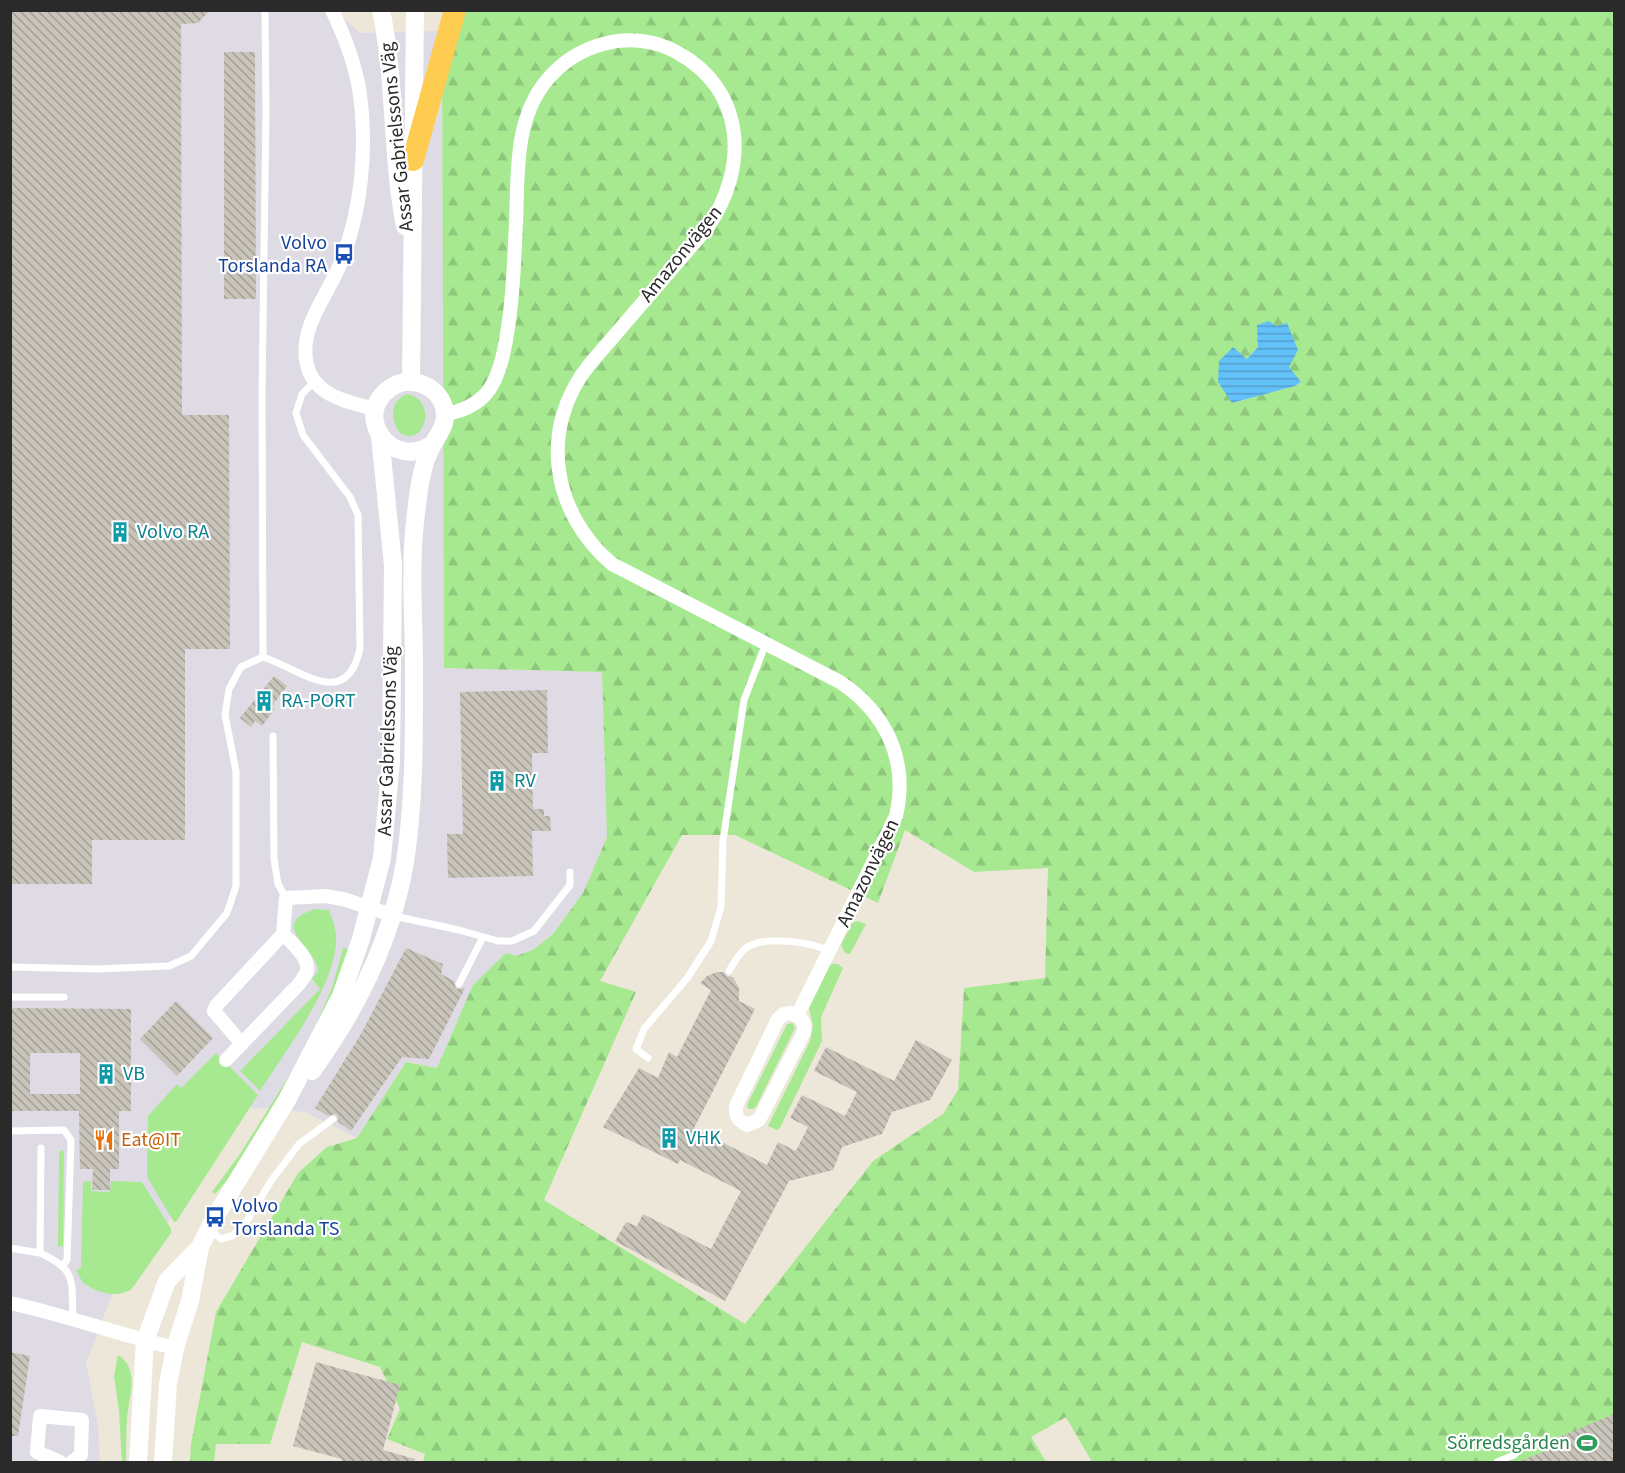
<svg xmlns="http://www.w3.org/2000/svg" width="1625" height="1473" font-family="'Source Sans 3',sans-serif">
  <defs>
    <pattern id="forest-firs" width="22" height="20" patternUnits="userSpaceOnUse" patternTransform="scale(1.5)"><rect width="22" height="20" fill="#a6e991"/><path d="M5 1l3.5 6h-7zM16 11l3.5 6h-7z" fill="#8fc87d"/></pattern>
    <pattern id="water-rules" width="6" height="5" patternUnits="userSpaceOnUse" patternTransform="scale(1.5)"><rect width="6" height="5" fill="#63c1f9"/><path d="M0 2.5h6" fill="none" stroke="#529dca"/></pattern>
    <pattern id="building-back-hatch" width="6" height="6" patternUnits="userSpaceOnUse" patternTransform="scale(1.5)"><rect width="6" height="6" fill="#c8c4ba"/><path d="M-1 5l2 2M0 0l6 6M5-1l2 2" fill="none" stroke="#a39f97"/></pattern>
  </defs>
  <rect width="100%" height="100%" fill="#ede7da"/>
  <path fill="#dfdbe5" d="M10,11H336L360,33L442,31L444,668L602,672L607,837L583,893L553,934L533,950L516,956L474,985L437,1068L406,1062L357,1138L305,1112L249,1107L152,1245L112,1295L86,1363L98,1425L100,1462H11Z"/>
  <path fill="#a6e991" d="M407,394C436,399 427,443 404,435C398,433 395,426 394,420C391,409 396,398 407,394Z
    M315,909L329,910C333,920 337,932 336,942C334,988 285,1052 260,1091L240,1071L320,989L312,979L318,972C319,949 265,925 315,909Z
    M858,921L866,924L850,954L845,953L841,945L852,923Z
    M343,948L352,950L312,1044L229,1178L215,1194L212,1192L240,1154L294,1068L316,1025L332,988Z
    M833,964H838L843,968L821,1017L822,1041L780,1128L777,1130L768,1126L810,1041L813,1026L809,1008L830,965Z
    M793,1023L795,1028L756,1107L753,1109H748L747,1105L787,1024Z
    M216,1053L258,1095L176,1222H174L147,1177L148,1116L177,1084L181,1088Z
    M61,1150L64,1152L63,1246L58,1247L59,1153Z
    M91,1181V1191L110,1192L111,1181L142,1182L171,1229V1233L131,1290L119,1294H109L95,1290L83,1283L76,1270L80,1269L81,1266L83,1182Z
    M118,1355C141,1369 128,1399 127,1420C126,1434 126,1448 126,1462H122L119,1411L114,1377Z"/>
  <path fill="url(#forest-firs)" fill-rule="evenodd" d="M460,11H1614V1462H1092L1066,1417L1031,1437L1046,1462H423L425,1454L387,1439L400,1409L380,1367L302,1342L270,1444H216L214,1462H190L191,1444L216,1312L298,1173L327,1147L357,1138L406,1062L437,1068L473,985L506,953L516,956L533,950L553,934L583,893L607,837L602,672L444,668L442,31ZM1233,347L1247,359L1258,347L1301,382L1295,386L1233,403ZM905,830L974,872L1048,868L1045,978L964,988L958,1090L943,1114L873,1161L745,1324L544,1200L636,992L600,981L682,835H735L878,903Z"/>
  <path fill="url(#water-rules)" d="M1269,321L1276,326L1287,323L1298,350L1289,367L1301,382L1295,386L1232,403L1218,382L1219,361L1233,347L1247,359L1258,347L1257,325Z"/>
  <path fill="url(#building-back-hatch)" fill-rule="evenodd" d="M10,10H210L198,23L181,24L182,415H229L230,649H185V840H92V884H10Z
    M224,52H255L256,299H224Z
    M274,676L287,686L272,706L275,709L262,726L255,721L251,727L240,718Z
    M547,690L548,753H532L533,809H544V816H550L551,831H532L533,876L448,878L447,834H463L460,692Z
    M406,948L443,964L441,974L454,981L456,989L465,988L429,1059L402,1057L351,1131L338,1122V1118L336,1114L328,1116L315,1108L361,1034Z
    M717,972H724L727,976L733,977L739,988V1001L755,1009L694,1128L767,1165L778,1142L796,1151L808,1127L790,1118L802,1095L845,1116L857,1092L814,1071L826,1047L894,1081L916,1040L952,1060L930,1100L892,1112L882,1134L842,1147L833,1170L789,1181L725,1301L615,1241L626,1222L637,1226L643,1214L711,1249L741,1191L680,1160L678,1164L603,1127L639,1068L658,1078L669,1052L677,1057L711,990L700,983L707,976Z
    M176,1001L213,1038L177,1076L140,1039Z
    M10,1008L131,1009V1111H119V1169H110V1190H92L93,1169H80L79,1111H10ZM30,1053H80V1094H30Z
    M10,1352L30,1356L18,1436H10Z
    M316,1362L400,1385L383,1450L415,1459L414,1462H341L342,1459L293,1446Z
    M1614,1414V1462H1518L1560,1445L1557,1438Z"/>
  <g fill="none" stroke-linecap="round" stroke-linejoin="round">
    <path stroke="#fff" stroke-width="7" d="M263,657L262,395L266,112L265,10
      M263,657C300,669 347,712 360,648L358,515L350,497L303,435L296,413L302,394L315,381
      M273,736L274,859L278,884L286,898
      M394,916L459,930L498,941H512L534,931L570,885V872
      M10,967L98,969L169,966L191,956L227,913L236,886V771L225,715L229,689L241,667L263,657
      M729,971C734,963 738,954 746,948C764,935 811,942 830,951
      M459,984L483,937
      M10,997H64
      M648,1058L636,1049L644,1029L688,977L711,941L721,907L723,841L744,700L766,643
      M10,1131L64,1130L71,1140L67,1260L63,1265
      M211,1231L221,1239L232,1236L244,1226L271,1181L299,1144L333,1119
      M10,1248L40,1253L41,1148
      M40,1253C78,1270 71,1281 73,1318
      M1497,1462L1514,1455"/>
    <path stroke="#fff" stroke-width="14" d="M332,10C344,35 354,61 359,88C368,147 362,212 339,267C326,297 301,326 306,360C311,395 346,402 375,409
      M445,414C460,412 474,406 485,395C497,382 503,358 506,340C513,301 514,263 516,223C518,175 514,119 547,80C562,62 581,50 603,44C628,37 656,40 678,53C746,90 749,169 707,228L589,365C538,429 552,513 612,564L840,682C886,713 909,760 896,816L797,1016
      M283,934L286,898L325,896L343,899L392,915
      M791,1013C801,1018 806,1021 804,1032L759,1120L747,1125C738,1120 735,1117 736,1106L778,1019L784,1014Z
      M226,1060L299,984C302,980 306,975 307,971C310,958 291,942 283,934L216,1006L214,1011L242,1044
      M10,1303C66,1315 119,1335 175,1348
      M60,1462L37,1452L40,1416L82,1420L81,1455L72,1462"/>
    <path stroke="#fff" stroke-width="18" d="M381,10C396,81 391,155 405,226
      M411,382L415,10
      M312,1071C357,1009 392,939 405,862C415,797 414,730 414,664C414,620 410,576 414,532C417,507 419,467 433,444C440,432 448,423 444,407C437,384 408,374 389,389C352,416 392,472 433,444
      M138,1462L145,1341L167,1281L199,1248
      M163,1462L168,1384L175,1348L190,1301L200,1247L215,1217L287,1100L341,996L361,939L382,858L391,762L393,565L380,436"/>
    <path stroke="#fecc51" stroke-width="22" d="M413,160L455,10"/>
  </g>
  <defs>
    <g id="bus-bare" transform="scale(1.62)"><path d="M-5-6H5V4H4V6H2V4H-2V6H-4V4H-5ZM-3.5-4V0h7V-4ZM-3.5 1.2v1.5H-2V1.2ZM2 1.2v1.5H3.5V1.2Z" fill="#1a4fb4" stroke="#fff" stroke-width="2.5" paint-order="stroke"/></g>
    <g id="building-bare" transform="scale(1.62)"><path d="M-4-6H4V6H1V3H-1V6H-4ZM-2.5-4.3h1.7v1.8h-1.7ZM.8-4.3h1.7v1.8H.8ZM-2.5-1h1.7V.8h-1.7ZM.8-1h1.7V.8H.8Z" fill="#0f9aa8" stroke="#fff" stroke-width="2.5" paint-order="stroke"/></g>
    <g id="restaurant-bare" transform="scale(1.62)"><path d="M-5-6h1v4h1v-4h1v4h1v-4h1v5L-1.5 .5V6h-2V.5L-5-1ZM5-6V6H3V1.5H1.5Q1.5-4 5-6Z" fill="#e8710a" stroke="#fff" stroke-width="2.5" paint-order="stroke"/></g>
    <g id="stadium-bare" transform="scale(1.62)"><path d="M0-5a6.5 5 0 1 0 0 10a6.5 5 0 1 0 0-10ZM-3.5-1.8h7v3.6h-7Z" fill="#2e9e5b" stroke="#fff" stroke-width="2.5" paint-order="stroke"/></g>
  </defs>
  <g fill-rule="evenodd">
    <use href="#bus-bare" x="344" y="254"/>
    <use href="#building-bare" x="120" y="532"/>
    <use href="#building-bare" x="264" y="701"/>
    <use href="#building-bare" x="497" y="781"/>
    <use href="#building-bare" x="106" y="1074"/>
    <use href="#building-bare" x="669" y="1138"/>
    <use href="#restaurant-bare" x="104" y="1140"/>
    <use href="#bus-bare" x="215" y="1217"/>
    <use href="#stadium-bare" x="1587" y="1443"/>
  </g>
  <g text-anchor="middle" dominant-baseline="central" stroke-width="4.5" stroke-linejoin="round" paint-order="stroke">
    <g font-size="20" fill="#2a2a2a" stroke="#fff">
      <text transform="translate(397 137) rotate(-96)">Assar Gabrielssons Väg</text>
      <text transform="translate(681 254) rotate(-51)">Amazonvägen</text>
      <text transform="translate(388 741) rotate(-88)">Assar Gabrielssons Väg</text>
      <text transform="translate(868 873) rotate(-64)">Amazonvägen</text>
    </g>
    <g font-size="20" fill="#164399" stroke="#fff" text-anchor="end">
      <text x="327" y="243">Volvo<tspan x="327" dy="23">Torslanda RA</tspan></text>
      <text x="232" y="1206" text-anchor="start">Volvo<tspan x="232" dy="23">Torslanda TS</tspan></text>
    </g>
    <g font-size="20" fill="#0d838f" stroke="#fff" text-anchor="start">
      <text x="137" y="532">Volvo RA</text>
      <text x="281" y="701">RA-PORT</text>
      <text x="514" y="781">RV</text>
      <text x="123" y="1074">VB</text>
      <text x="686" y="1138">VHK</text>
    </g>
    <g font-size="20" fill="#c56008" stroke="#fff" text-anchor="start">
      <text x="121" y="1140">Eat@IT</text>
    </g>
    <g font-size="20" fill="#27864d" stroke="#fff" text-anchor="end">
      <text x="1570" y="1443">Sörredsgården</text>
    </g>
  </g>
  <rect width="1625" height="1473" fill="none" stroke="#2a2a2a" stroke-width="24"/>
</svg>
